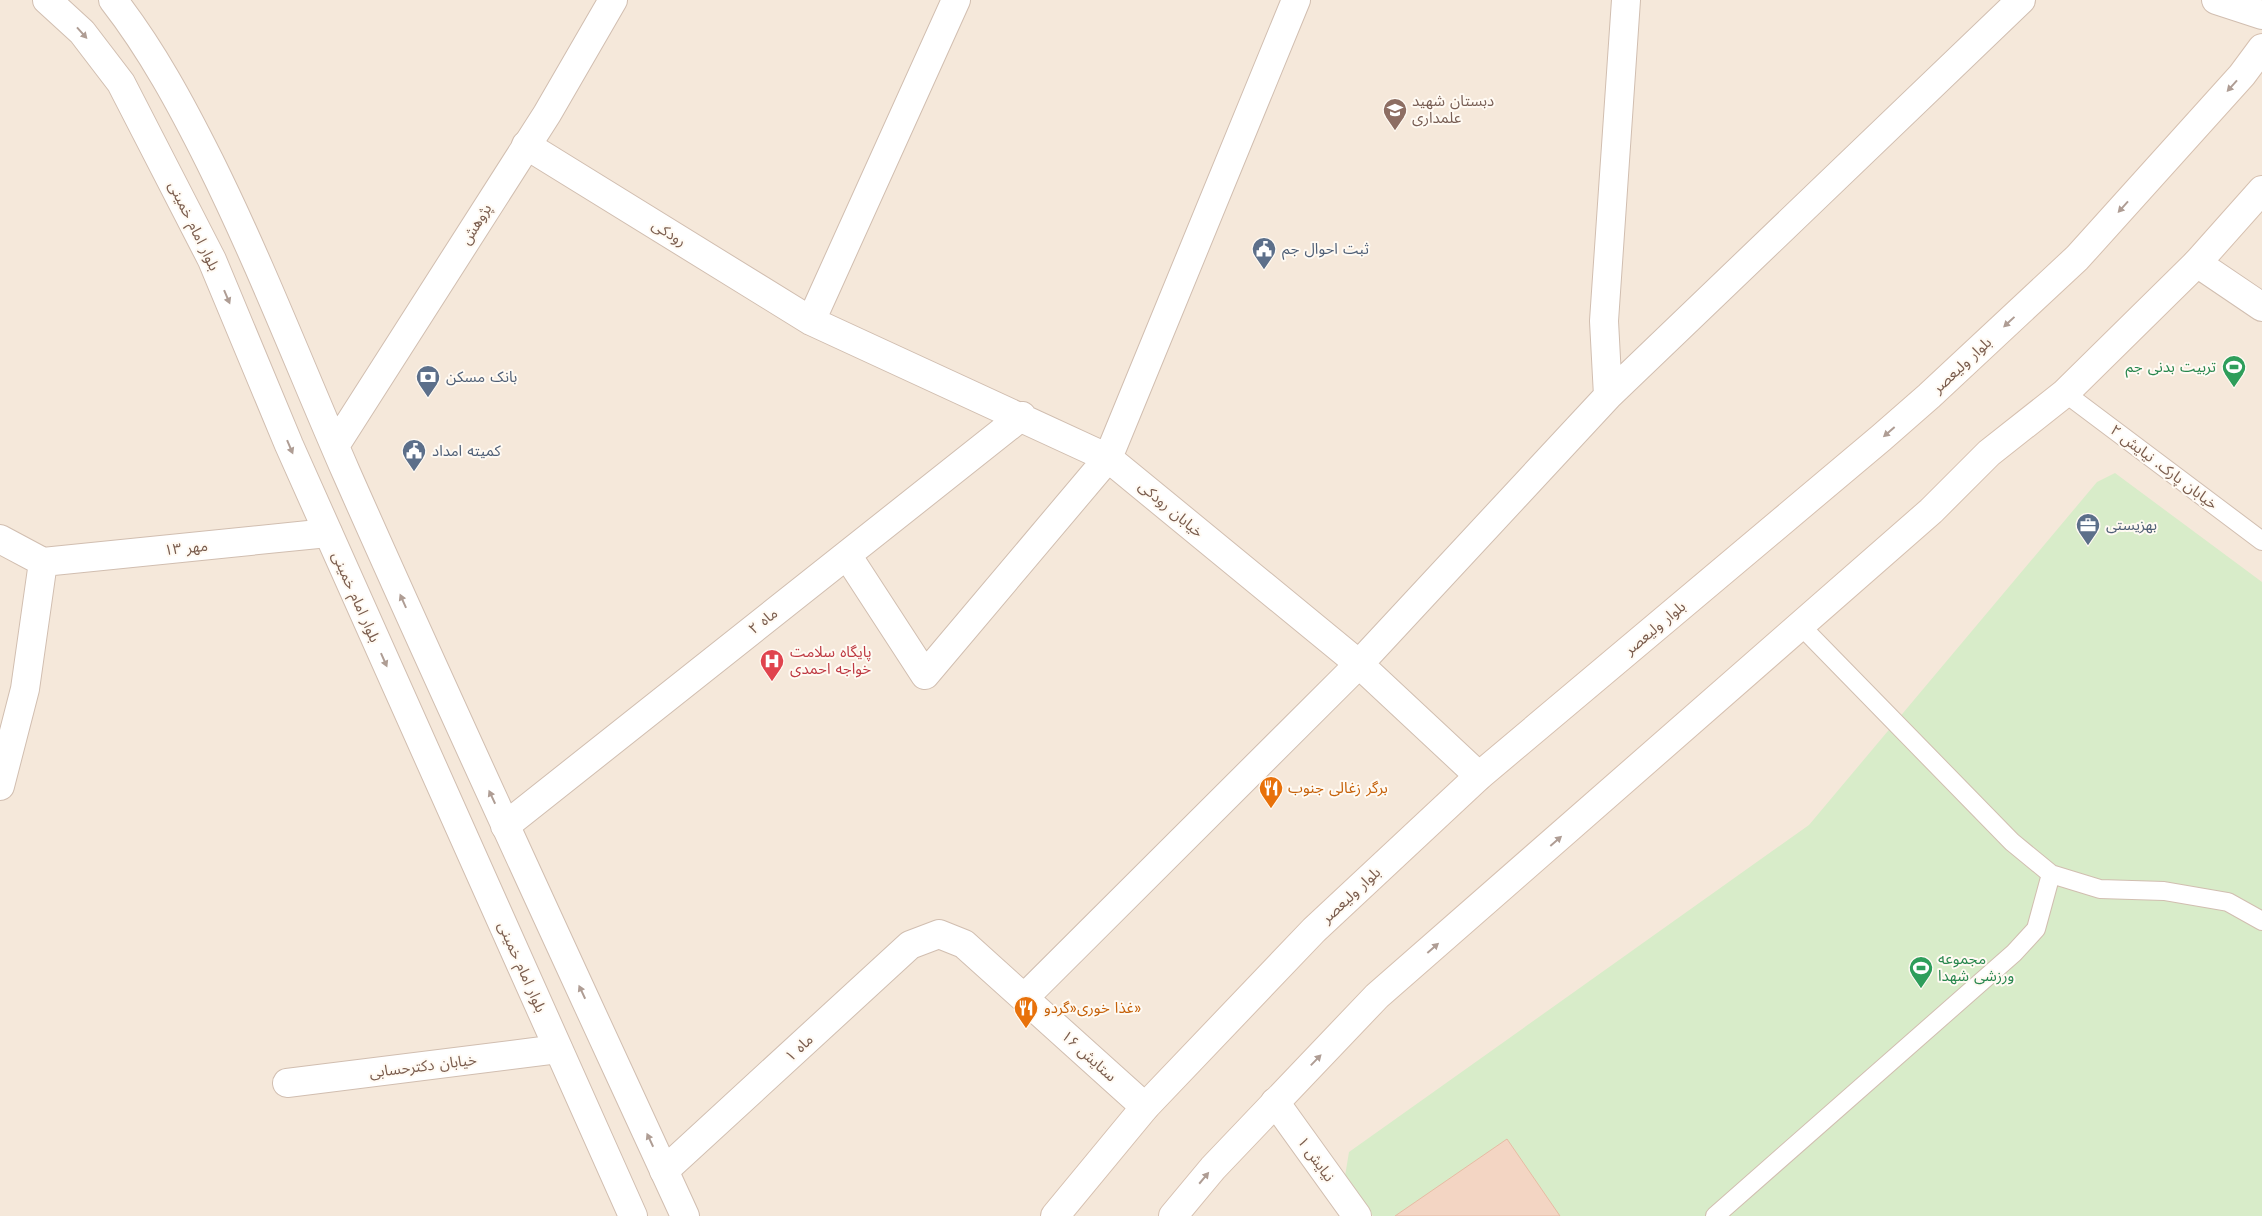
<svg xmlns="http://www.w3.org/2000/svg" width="2262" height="1216" font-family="'Work Sans','Noto Sans Arabic',sans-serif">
  <rect width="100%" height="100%" fill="#fdf6ec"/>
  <path fill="#f5e8da" d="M0,0H2262V1216H0Z"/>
  <path fill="#d8ecc9" d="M2115,473L2262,582V1216H1373L1345,1176L1349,1152L1809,825L2097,482Z"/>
  <path fill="#f3d5c3" stroke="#e6bba3" d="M1507,1139L1560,1216H1395Z"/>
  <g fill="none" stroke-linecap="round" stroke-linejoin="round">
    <g stroke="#d1beb0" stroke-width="20">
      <path id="service" d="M2065,393L2262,541
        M1801,626L2012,842L2051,874L2100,889L2164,891L2228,902L2262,921
        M1715,1216L2014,953L2036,929L2051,874"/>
    </g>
    <g stroke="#d1beb0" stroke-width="30">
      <path id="minor" d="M2216,0L2262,15
        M526,145L811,321L1108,458L1359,664L1479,776
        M2197,263L2262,307
        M811,321L956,0
        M1608,396L1604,321L1626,0
        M0,539L43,562
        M847,555L925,675L1108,458L1296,0
        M43,562L328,533
        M0,786L25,689L43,562
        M505,826L1022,416
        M1024,998L1359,664L1608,396L2021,0
        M287,1083L558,1049
        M1275,1102L1357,1216
        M664,1171L910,945L939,934L964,944L1145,1107"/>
    </g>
    <g stroke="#d1beb0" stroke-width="30">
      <path id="tertiary" d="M47,0L82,32L121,83L212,260L289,445L633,1216
        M113,0C152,50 182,106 210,162C260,263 301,369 346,472C456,721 571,968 685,1216
        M335,446L547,114L613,0"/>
    </g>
    <g stroke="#d6c0b0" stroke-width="30">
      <path id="secondary" d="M1055,1216L1145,1107L1314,930L1479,776L1881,438L1929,396L2077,258L2242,75L2262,48
        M1173,1216L1213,1168L1377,996L1931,511L1989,453L2065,393L2197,263L2262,190"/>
    </g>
    <use href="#service" stroke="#fff" stroke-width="18"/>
    <use href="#minor" stroke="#fff" stroke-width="28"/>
    <use href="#tertiary" stroke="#fff" stroke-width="28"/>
    <use href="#secondary" stroke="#fff" stroke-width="28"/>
  </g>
  <defs><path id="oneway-solid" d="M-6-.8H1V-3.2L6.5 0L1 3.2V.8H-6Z" transform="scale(1.25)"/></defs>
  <g fill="#af9d94">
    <use href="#oneway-solid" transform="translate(82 33) rotate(48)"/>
    <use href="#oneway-solid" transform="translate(2232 86) rotate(132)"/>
    <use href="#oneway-solid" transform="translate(2123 207) rotate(132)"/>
    <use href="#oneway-solid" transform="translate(227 297) rotate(67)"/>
    <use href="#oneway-solid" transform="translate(2009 322) rotate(137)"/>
    <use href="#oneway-solid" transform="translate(1889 432) rotate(139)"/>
    <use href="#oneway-solid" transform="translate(290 447) rotate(67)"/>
    <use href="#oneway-solid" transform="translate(403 601) rotate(-114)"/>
    <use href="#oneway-solid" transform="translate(384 660) rotate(66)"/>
    <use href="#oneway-solid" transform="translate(492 797) rotate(-115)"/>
    <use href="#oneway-solid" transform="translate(1556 841) rotate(-41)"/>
    <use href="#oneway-solid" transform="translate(1433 948) rotate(-41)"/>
    <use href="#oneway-solid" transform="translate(582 992) rotate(-115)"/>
    <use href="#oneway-solid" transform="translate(1316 1060) rotate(-46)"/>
    <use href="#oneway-solid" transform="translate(650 1140) rotate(-115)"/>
    <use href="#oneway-solid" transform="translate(1204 1178) rotate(-50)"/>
  </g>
  <defs>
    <g id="school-pin" transform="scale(1.25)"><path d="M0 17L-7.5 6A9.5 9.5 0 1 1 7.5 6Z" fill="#8d6e63" stroke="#fffaf3"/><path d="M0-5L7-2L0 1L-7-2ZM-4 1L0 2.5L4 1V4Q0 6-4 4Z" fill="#fff"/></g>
    <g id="civic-pin" transform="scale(1.25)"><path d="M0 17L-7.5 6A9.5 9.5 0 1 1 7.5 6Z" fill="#5c6f8a" stroke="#fffaf3"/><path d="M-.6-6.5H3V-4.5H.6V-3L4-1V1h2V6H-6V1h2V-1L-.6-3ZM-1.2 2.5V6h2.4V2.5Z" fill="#fff"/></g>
    <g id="stadium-pin" transform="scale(1.25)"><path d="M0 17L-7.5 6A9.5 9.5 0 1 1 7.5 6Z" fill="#2e9e5b" stroke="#fffaf3"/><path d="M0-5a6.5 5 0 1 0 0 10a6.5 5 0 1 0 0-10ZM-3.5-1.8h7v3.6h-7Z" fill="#fff"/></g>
    <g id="bank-pin" transform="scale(1.25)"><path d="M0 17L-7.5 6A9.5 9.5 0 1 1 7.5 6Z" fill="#5c6f8a" stroke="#fffaf3"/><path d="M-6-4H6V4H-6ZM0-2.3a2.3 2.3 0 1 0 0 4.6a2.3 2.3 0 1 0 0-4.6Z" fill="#fff"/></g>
    <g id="office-pin" transform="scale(1.25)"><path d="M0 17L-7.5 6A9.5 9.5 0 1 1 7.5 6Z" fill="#5c6f8a" stroke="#fffaf3"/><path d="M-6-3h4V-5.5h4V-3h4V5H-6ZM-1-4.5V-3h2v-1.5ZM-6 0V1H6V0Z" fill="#fff"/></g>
    <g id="hospital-pin" transform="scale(1.25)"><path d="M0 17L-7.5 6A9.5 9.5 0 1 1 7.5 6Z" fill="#e0444e" stroke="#fffaf3"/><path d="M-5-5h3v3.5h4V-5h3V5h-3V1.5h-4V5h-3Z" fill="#fff"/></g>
    <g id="restaurant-pin" transform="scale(1.25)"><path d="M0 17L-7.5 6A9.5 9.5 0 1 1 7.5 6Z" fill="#e8710a" stroke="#fffaf3"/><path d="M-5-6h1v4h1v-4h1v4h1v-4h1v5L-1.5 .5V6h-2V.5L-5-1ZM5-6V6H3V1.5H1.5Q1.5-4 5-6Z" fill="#fff"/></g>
  </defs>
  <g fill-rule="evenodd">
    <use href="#school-pin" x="1395" y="110"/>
    <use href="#civic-pin" x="1264" y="249"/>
    <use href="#stadium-pin" x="2234" y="367"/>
    <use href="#bank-pin" x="428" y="377"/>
    <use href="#civic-pin" x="414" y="451"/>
    <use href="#office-pin" x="2088" y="525"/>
    <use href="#hospital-pin" x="772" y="661"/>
    <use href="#restaurant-pin" x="1271" y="788"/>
    <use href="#stadium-pin" x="1921" y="968"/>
    <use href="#restaurant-pin" x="1026" y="1008"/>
  </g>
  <g text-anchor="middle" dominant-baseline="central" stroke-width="4" stroke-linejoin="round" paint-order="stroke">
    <g font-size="15" fill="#785e54" stroke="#fffaf3" text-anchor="start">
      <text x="1412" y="101">دبستان شهید<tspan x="1412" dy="17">علمداری</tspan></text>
    </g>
    <g font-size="15" fill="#7a5c4d" stroke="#fffaf3">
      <text transform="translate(476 224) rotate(-58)">پژوهش</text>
      <text transform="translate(194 226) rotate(64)">بلوار امام خمینی</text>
      <text transform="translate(669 233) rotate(32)">رودکی</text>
      <text transform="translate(1962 365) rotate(-43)">بلوار ولیعصر</text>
      <text transform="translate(2164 467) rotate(37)">خیابان پارک. نیایش ۲</text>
      <text transform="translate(1171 509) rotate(40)">خیابان رودکی</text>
      <text transform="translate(186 548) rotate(-6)">مهر ۱۳</text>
      <text transform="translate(356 597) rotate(66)">بلوار امام خمینی</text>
      <text transform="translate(763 621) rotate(-38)">ماه ۲</text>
      <text transform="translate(1655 628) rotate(-40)">بلوار ولیعصر</text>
      <text transform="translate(1351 895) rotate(-43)">بلوار ولیعصر</text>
      <text transform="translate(522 967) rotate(66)">بلوار امام خمینی</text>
      <text transform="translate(799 1048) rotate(-43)">ماه ۱</text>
      <text transform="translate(1089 1056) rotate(42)">ستایش ۱۶</text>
      <text transform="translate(423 1066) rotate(-7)">خیابان دکترحسابی</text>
      <text transform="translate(1316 1159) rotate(54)">نیایش ۱</text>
    </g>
    <g font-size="15" fill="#4e5e75" stroke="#fffaf3" text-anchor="start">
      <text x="1282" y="249">ثبت احوال جم</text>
      <text x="446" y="377">بانک مسکن</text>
      <text x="432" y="451">کمیته امداد</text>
      <text x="2106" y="525">بهزیستی</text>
    </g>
    <g font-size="15" fill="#27864d" stroke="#fffaf3" text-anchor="end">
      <text x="2216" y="367">تربیت بدنی جم</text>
      <text x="1938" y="959" text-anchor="start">مجموعه<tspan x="1938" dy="17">ورزشی شهدا</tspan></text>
    </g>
    <g font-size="15" fill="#be3a42" stroke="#fffaf3" text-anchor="start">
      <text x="790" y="652">پایگاه سلامت<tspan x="790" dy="17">خواجه احمدی</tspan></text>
    </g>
    <g font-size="15" fill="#c56008" stroke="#fffaf3" text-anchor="start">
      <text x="1288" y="788">برگر زغالی جنوب</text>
      <text x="1044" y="1008">غذا خوری«گردو»</text>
    </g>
  </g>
</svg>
